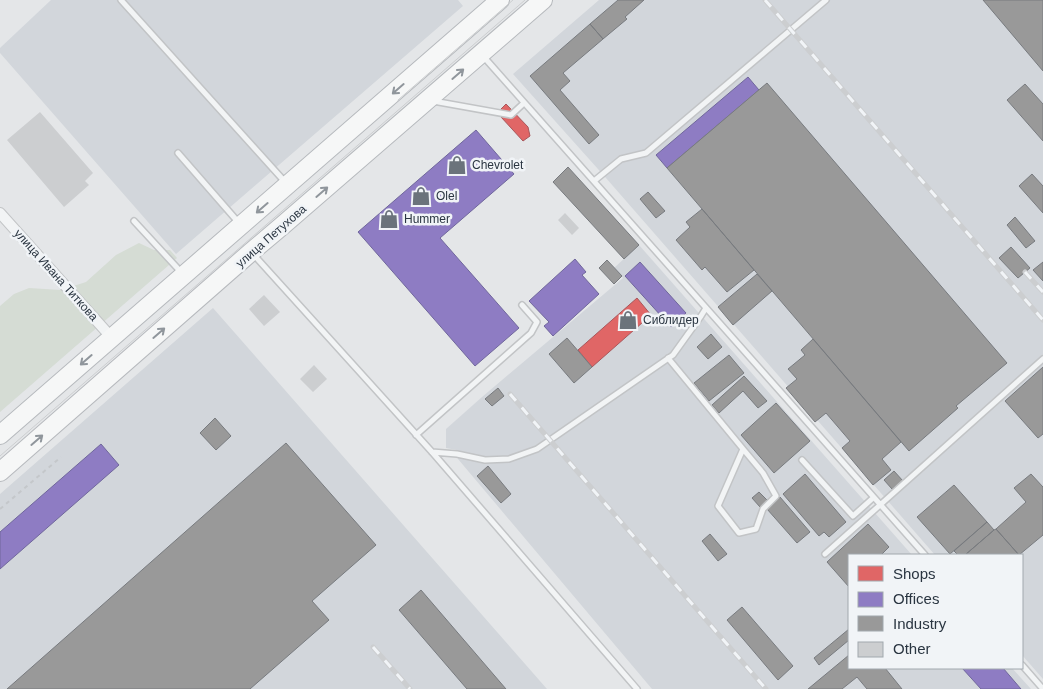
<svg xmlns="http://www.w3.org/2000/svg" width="1043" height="689" font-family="Helvetica,sans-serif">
  <rect width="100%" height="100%" fill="#e4e6e8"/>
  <path fill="#d2d6db" d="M51,0H458L463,6L176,254L0,53V48Z
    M599,0H1043V679L1022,655V555H935L606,178L513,74Z
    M639,245L912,555H849V668H1012L1031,689H652L458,459L457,450L446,448V429L482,397L623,278L614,268Z
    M213,308L547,689H0V494Z"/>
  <path fill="#d5dcd4" d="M139,243L154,250H170L177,258L0,412V306L14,294L29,288L61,290L86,282L116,255Z"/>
  <path fill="#e06666" stroke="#a9575b" d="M506,104L528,127L530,136L523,141L501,117L500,110Z
    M637,298L651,315L592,367L578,350Z"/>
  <path fill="#8e7cc3" stroke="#70679c" d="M748,77L759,90L667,168L656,155Z
    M476,130L514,174L440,238L519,328L475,366L358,232Z
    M575,259L586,272L582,275L599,294L553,336L544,326L549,322L529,301Z
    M640,262L686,313L671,327L625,276Z
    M101,444L119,465L0,569V532Z
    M962,668H1003L1021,689H981Z"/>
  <path fill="#999" stroke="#787b7f" d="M618,0H644L625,17L627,19L603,39L590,24Z
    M983,0H1043V71Z
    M590,24L603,39L563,73L570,81L560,90L599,135L589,144L530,76Z
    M767,83L1007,363L956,406L958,408L909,451L667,168Z
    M1025,84L1043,104V141L1007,100Z
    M568,167L639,245L624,259L553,182Z
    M1032,174L1043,186V213L1019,186Z
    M648,192L665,211L656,218L640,199Z
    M702,209L754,270L727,292L705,267L702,270L676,240L690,227L686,222Z
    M1015,217L1035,241L1026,248L1007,225Z
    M1011,247L1030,268L1018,278L999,258Z
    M607,260L622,276L614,284L599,268Z
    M1043,262V281L1033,270Z
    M757,274L772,291L733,325L718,307Z
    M711,334L722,347L708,359L697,347Z
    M567,338L592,367L574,383L549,354Z
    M813,339L901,442L882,459L891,470L873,485L842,448L850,441L826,413L815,422L786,388L797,379L788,369L805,355L801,350Z
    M729,355L744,373L709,401L694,383Z
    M1043,367V434L1038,438L1005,401Z
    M744,376L767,401L758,408L743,391L719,413L712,405Z
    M498,388L504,396L492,406L485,399Z
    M776,403L810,441L774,473L741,435Z
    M215,418L231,436L216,450L200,433Z
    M286,443L376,545L312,601L329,620L250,689H7Z
    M488,466L511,494L501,503L477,476Z
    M894,471L903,481L892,489L884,480Z
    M805,474L846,522L829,537L824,532L819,536L783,494Z
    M1031,474L1043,487V535L1019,555L996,529L1026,502L1014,488Z
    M954,485L987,522L950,554L917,517Z
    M759,492L767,500L760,507L752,498Z
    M780,497L810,532L797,543L767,509Z
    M987,522L994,530L965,555H958L954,551Z
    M868,524L889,547L881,555H849V587L827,562Z
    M996,529L1019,555H965L994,530Z
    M710,534L727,554L718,561L702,541Z
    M421,590L506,689H467L399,610Z
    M742,607L793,666L778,680L727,620Z
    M849,629V640L819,665L814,658Z
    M849,655V668H885L902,689H867L857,677L842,689H808Z"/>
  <path fill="#ccced0" d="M40,112L93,173L85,181L89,185L64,207L7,140Z
    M565,213L579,228L572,235L558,220Z
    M264,295L280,312L264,326L249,309Z
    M314,365L327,379L313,392L300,379Z"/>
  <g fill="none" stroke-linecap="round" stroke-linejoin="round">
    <g stroke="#c2c4c6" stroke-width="8">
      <path id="lane" d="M121,0L286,183
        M483,56L925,555
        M433,101L511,115L524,103
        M178,153L239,223
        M594,181L621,159L646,153L826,0
        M134,221L181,272
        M253,254L432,452L637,689
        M668,358L743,449L718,506L739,533L756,529L763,509L776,496L763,473L743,449
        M416,435L531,333L537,322L522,305
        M432,452L457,454L485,460L509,459L537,449L673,355L701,316L706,308
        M802,460L853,516L873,498
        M825,554L880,505L1043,359
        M1022,665L1043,689"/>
    </g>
    <g stroke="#c2c4c6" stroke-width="12">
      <path id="street" d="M0,213L112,338"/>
    </g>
    <g stroke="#b6b9bd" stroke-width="20">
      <path id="highway" d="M0,435L500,0
        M0,472L251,252L283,225L543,0"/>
    </g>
    <path stroke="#c4c7ca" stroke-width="2" stroke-dasharray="4 4" stroke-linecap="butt" d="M0,509L61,457"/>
    <use href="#lane" stroke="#f2f4f5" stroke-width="5"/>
    <use href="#street" stroke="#f2f4f5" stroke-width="10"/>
    <use href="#highway" stroke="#f6f7f7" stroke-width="18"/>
    <path stroke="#ccced0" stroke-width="1" d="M398,100L513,0
      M0,456L525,0"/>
    <g stroke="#ccced0" stroke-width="5">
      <path id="rail" d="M765,0L1043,320
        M1025,272L1043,292
        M510,394L766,689
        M373,647L410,689"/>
    </g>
    <use href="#rail" stroke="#f1f4f7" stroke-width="3" stroke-dasharray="9" stroke-linecap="butt"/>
  </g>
  <defs><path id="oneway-shaft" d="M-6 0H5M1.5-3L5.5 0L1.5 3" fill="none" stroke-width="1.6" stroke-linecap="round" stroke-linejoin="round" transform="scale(1.25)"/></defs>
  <g stroke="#90969c">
    <use href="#oneway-shaft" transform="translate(458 74) rotate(-41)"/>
    <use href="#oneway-shaft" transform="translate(398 89) rotate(139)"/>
    <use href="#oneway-shaft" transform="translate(322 192) rotate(-41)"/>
    <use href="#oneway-shaft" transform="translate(262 208) rotate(139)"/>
    <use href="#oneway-shaft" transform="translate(159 333) rotate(-41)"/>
    <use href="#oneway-shaft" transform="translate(86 360) rotate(139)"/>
    <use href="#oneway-shaft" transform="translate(37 440) rotate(-41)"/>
  </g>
  <defs>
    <g id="shop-bare" transform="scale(1.5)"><path d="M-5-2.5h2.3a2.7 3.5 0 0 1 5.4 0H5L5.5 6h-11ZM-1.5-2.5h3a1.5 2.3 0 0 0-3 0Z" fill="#6b737b" stroke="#f1f4f7" stroke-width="2.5" paint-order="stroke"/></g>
  </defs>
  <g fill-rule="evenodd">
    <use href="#shop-bare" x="457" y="165"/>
    <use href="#shop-bare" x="421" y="196"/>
    <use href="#shop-bare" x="389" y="219"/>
    <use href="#shop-bare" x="628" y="320"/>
  </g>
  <g text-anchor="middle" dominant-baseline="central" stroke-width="5" stroke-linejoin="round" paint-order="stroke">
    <g font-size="12" fill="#2a3541" stroke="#f1f4f7" text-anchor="start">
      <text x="472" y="165">Chevrolet</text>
      <text x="436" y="196">Olel</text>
      <text x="404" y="219">Hummer</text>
      <text x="643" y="320">Сиблидер</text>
    </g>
    <g font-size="12" fill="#2a3541" stroke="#f1f4f7">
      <text transform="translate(271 236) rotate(-41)">улица Петухова</text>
      <text transform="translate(56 275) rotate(48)">улица Ивана Титкова</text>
    </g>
  </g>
  <rect x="848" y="554" width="175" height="115" fill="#f1f4f7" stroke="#a1a8ae"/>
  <rect x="858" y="566" width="25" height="15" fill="#e06666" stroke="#a1a8ae"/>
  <text x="893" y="579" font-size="15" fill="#2a3541">Shops</text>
  <rect x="858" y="592" width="25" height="15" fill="#8e7cc3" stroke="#a1a8ae"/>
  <text x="893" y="604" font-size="15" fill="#2a3541">Offices</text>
  <rect x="858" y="616" width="25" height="15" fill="#999999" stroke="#a1a8ae"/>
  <text x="893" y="629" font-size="15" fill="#2a3541">Industry</text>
  <rect x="858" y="642" width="25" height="15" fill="#ccced0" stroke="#a1a8ae"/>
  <text x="893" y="654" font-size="15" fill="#2a3541">Other</text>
</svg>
